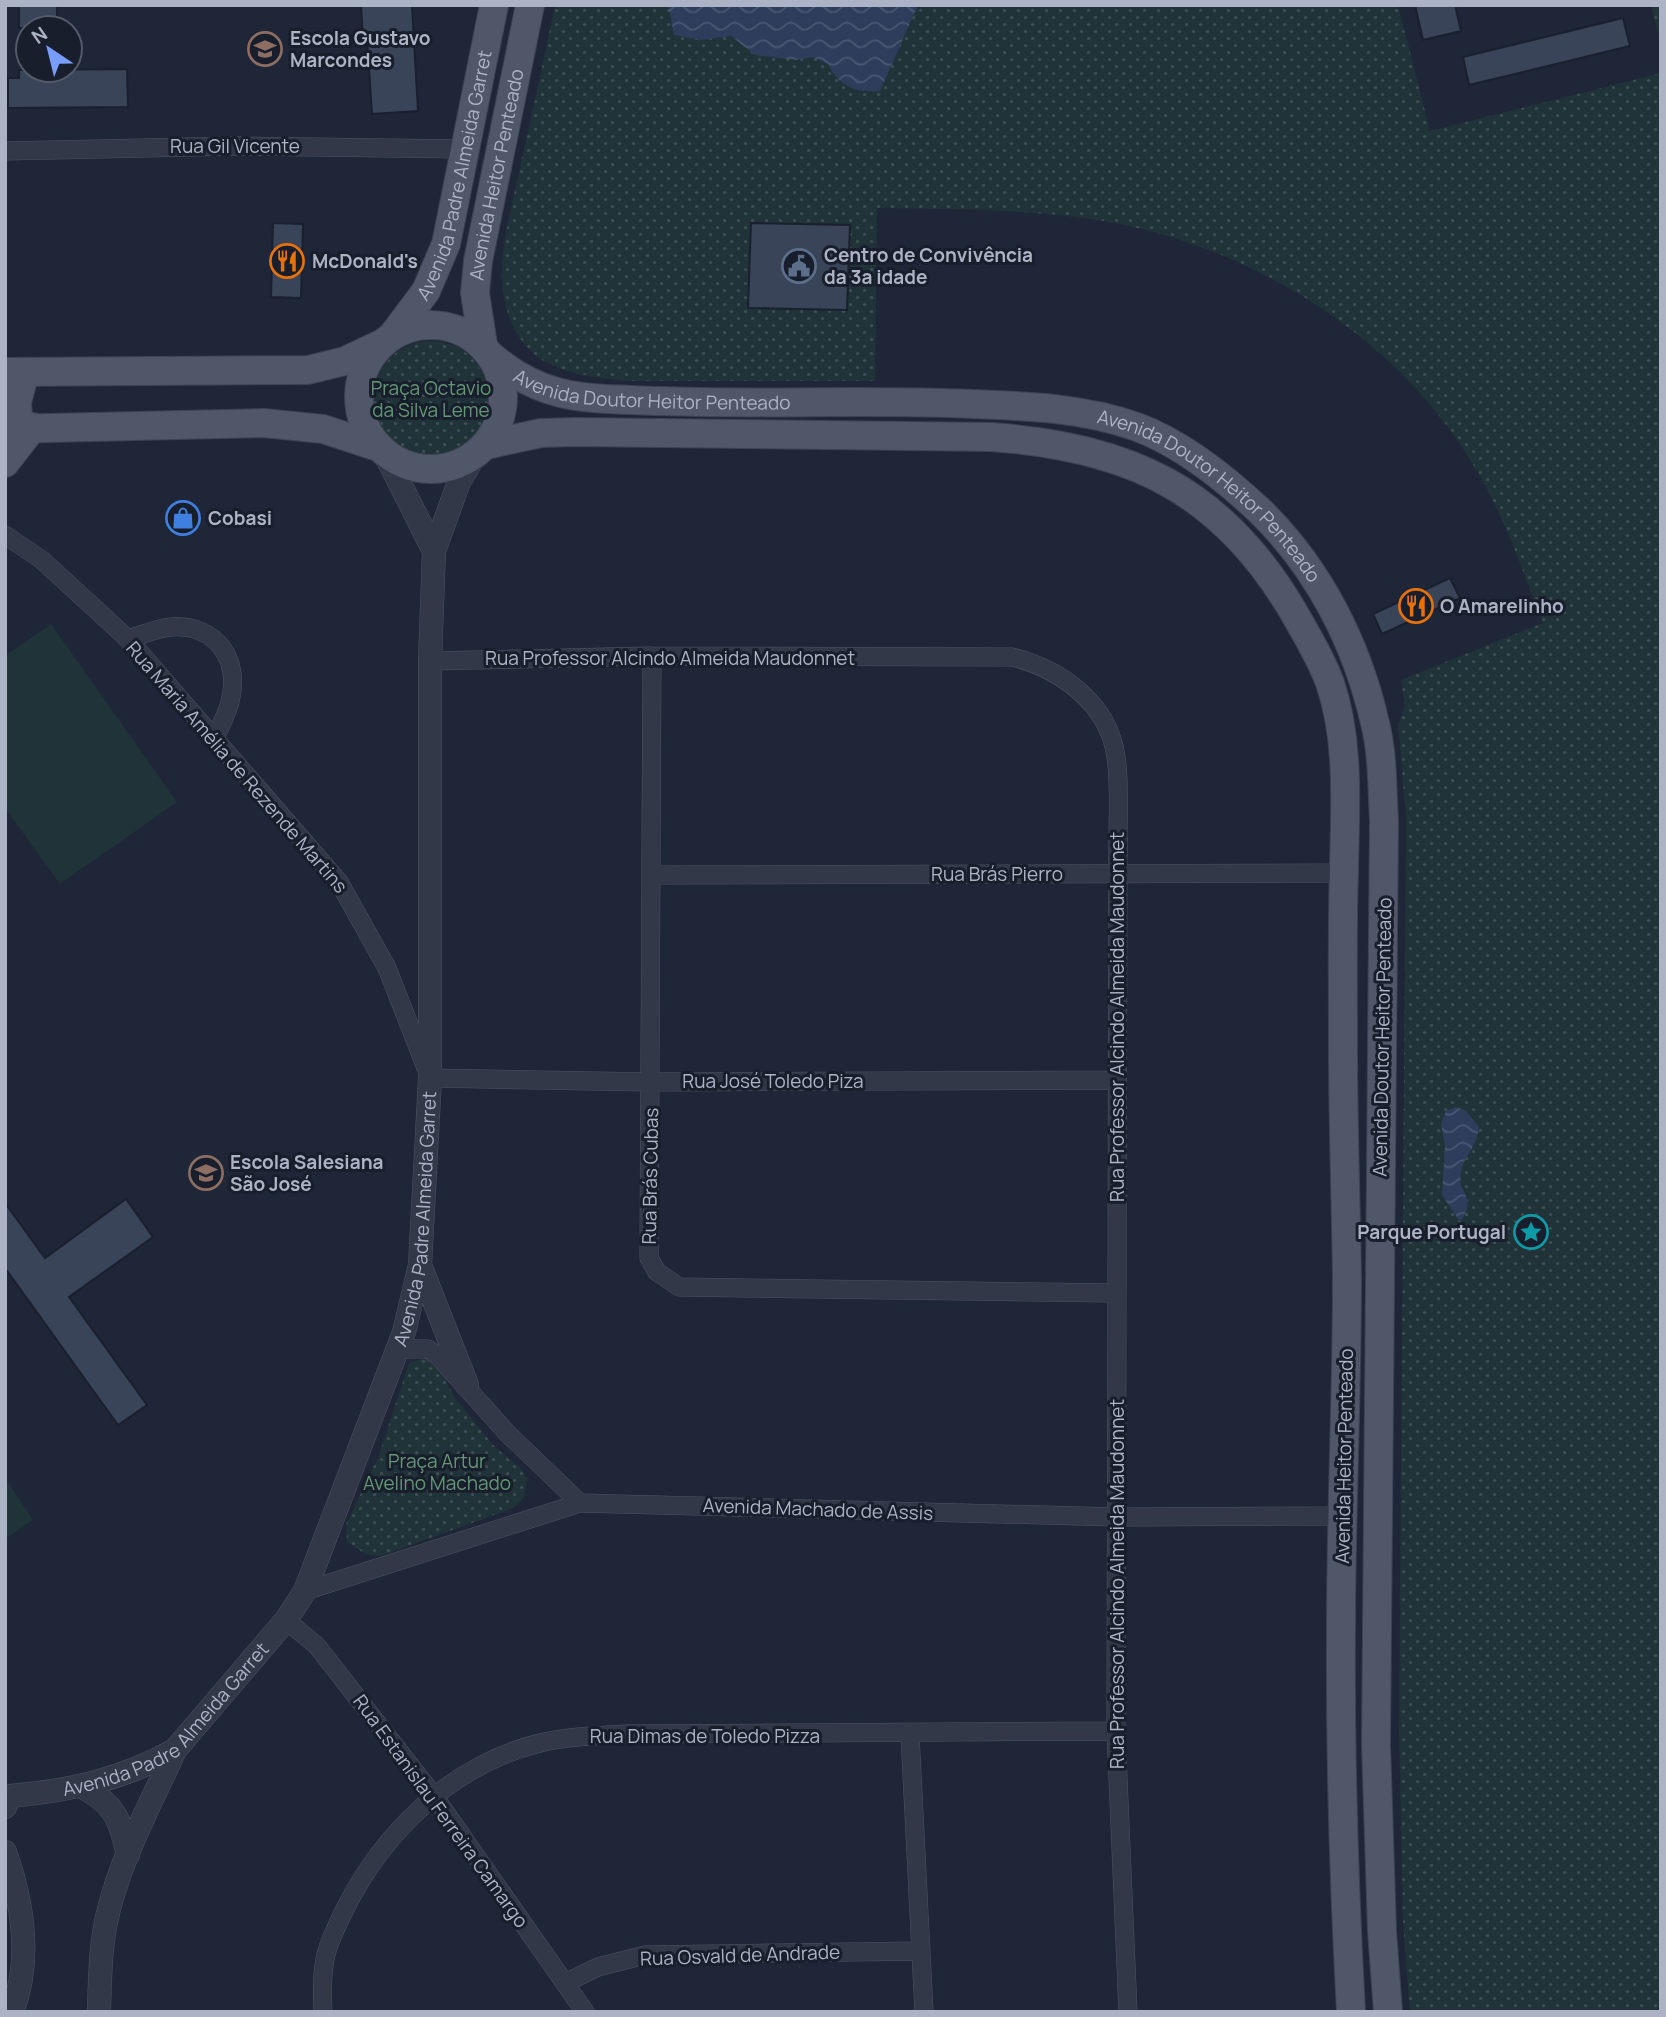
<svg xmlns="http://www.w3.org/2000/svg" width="1666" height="2017" font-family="Manrope,sans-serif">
  <defs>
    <pattern id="park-dots" width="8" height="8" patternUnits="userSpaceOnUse" patternTransform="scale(1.75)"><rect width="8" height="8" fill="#203338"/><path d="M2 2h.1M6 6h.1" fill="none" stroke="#3e4e53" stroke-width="1.8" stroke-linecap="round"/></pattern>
    <pattern id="water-waves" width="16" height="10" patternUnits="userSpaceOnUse" patternTransform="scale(1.75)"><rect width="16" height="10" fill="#2f3d5d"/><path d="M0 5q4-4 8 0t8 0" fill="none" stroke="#4a5773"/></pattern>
  </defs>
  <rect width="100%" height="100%" fill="#1e2637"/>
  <path fill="#203338" d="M51,624L177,802L60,884L5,808V656Z
    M5,1478L33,1520L5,1539Z"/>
  <path fill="url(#park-dots)" d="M555,5H1398L1430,131L1661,73V2012H1410L1403,1923L1399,1731L1406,816L1398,725L1405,706L1401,680L1543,623C1525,577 1509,530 1486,487C1408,339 1246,239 1083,218C1015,209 946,209 877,208L875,381H628C598,378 555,374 532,352C510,332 500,297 502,268C503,233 514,197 521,163C533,110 544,58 555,5Z
    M1651,5H1661V44Z
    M374 398a57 57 0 1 1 114 0a57 57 0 1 1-114 0Z
    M427,1357L435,1362L456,1399L493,1445L521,1469L527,1478L524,1497L513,1508L381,1556L367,1555L347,1542L346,1525L379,1455L409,1363Z"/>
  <path fill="url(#water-waves)" d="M668,5H918L880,91C855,93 840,87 828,64L813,57L797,60L755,55L731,36L701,40L674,35Z
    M1456,1107L1466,1111L1479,1127C1476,1150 1464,1155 1461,1172C1456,1196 1479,1194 1460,1222L1442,1195L1445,1145L1441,1124L1446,1111Z"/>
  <path fill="#3a4458" stroke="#1a202e" stroke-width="2" d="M19,5H57V28H19Z
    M361,5H412L418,111L372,114L367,38L363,39Z
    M1415,5H1455L1461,31L1423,40Z
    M1623,18L1630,46L1469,85L1463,57Z
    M127,69L128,107L8,108V78H19V70Z
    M273,223L303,224L301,298L271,297Z
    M751,223L850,225L847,310L748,308Z
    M1450,578L1460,598L1382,634L1373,614Z
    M126,1199L153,1237L69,1297L147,1405L118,1425L5,1268V1203L45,1258Z"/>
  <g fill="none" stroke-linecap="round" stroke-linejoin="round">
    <g stroke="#4d5363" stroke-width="19">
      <path id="minor" d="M5,151L237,146L464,149
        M5,535L42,560L128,639L339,882L387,968L430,1078L651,1082L1116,1080
        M128,639C142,635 157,628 171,627C216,624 241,659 230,702C227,714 220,726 215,738
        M652,656L649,1258L657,1272L679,1287L1115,1293
        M430,661L652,656L1012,657C1061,669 1109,704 1116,757C1120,783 1118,812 1118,839L1116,1731L1128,2012
        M651,875L1344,873
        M397,1349H428L438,1356L507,1433L580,1503
        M305,1591L580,1503L1118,1517L1344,1516
        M286,1620L317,1646L434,1796L585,2012
        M910,1735L924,2012
        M565,1983L598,1967L645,1955L920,1951
        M323,2012C322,1995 322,1975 325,1959C328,1942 338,1924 345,1909C383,1833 451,1766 536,1744C566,1736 596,1736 626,1734L1116,1731"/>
    </g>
    <g stroke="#4d5363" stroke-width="24">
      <g id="tertiary">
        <path d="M434,551L459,482L475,455"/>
        <path d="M420,1265L467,1385"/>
        <path d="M82,1787C116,1805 119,1818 128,1855"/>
        <path id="s1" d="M5,1807L10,1796C69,1791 124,1779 175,1750L286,1620L305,1591L404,1332L420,1265L430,1078V661L434,551L385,454"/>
        <path d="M5,1852C23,1903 32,1960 12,2012"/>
        <path d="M99,2012C100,1978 100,1943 109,1909C123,1854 152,1801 175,1750"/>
      </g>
    </g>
    <g stroke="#3c4251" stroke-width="30">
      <g id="primary">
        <circle cx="431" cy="397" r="72"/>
        <path id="s2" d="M393,335L426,291L446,244L494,5"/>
        <path id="s3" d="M483,345L475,293L478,261L530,5"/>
        <path id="s4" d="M491,356C546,403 591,398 659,401C763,405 868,399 972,404C1028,406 1084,408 1137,427C1183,444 1226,479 1261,512C1319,569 1357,644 1375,723C1383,755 1382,788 1384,821L1376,1744L1382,1931L1388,2012"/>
        <path d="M5,372L308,370L345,361L381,344"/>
        <path d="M19,428L17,402L25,372"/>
        <path d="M5,429L264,423L323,429L375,446"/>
        <path d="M486,445L541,433L576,432L991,437C1129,447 1221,489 1293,611C1306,634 1321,658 1330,683C1350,742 1345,807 1344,869C1342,928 1343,988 1343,1047C1343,1125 1346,1202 1347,1280C1347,1396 1341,1512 1341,1628C1340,1756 1344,1884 1351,2012"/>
        <path d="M5,463L33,427"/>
      </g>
    </g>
    <use href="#minor" stroke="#323848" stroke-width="18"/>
    <use href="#tertiary" stroke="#323848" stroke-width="23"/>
    <use href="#primary" stroke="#505768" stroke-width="28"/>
  </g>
  <defs>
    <g id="school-ring" transform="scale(1.75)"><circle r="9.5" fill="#181e2c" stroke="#8d6e63" stroke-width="1.5"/><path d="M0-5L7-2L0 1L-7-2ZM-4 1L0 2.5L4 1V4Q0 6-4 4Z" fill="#8d6e63"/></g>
    <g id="restaurant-ring" transform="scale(1.75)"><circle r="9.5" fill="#181e2c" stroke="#e8710a" stroke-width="1.5"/><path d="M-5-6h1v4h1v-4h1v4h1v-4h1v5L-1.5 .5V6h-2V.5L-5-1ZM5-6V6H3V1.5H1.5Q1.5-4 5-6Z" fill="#e8710a"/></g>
    <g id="civic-ring" transform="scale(1.75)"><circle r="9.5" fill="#181e2c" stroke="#5c6f8a" stroke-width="1.5"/><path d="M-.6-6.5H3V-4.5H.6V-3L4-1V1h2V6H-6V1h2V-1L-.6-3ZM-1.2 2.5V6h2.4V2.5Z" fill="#5c6f8a"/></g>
    <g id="shop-ring" transform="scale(1.75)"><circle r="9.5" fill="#181e2c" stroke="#3f7fe0" stroke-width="1.5"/><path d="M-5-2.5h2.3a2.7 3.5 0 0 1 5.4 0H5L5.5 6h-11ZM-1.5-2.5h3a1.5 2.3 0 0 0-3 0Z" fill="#3f7fe0"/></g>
    <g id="sight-ring" transform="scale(1.75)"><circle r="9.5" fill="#181e2c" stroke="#0f9aa8" stroke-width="1.5"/><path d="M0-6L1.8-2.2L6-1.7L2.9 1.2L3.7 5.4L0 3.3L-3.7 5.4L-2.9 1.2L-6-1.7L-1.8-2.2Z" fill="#0f9aa8"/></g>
  </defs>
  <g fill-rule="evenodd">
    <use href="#school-ring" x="265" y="49"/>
    <use href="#restaurant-ring" x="287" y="261"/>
    <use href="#civic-ring" x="799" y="266"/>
    <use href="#shop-ring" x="183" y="518"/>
    <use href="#restaurant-ring" x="1416" y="606"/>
    <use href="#school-ring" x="206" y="1173"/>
    <use href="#sight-ring" x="1531" y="1232"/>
  </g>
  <g text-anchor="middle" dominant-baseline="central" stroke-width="6" stroke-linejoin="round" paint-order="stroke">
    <g font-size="19" font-weight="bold" fill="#acb3c5" stroke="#181e2c" text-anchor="start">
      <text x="290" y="38">Escola Gustavo<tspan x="290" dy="22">Marcondes</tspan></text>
      <text x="824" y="255">Centro de Convivência<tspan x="824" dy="22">da 3a idade</tspan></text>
      <text x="312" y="261">McDonald's</text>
      <text x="208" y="518">Cobasi</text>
      <text x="1440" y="606">O Amarelinho</text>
      <text x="230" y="1162">Escola Salesiana<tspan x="230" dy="22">São José</tspan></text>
      <text x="1506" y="1232" text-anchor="end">Parque Portugal</text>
    </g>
    <g font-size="19" fill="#acb3c5" stroke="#181e2c">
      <text x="235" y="146">Rua Gil Vicente</text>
      <text stroke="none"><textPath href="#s2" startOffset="175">Avenida Padre Almeida Garret</textPath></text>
      <text stroke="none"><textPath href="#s3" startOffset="173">Avenida Heitor Penteado</textPath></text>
      <text stroke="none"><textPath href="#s4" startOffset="170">Avenida Doutor Heitor Penteado</textPath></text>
      <text stroke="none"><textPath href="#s4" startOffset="758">Avenida Doutor Heitor Penteado</textPath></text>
      <text x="670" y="658">Rua Professor Alcindo Almeida Maudonnet</text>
      <text transform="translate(237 767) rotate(49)">Rua Maria Amélia de Rezende Martins</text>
      <text x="997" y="874">Rua Brás Pierro</text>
      <text transform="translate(1117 1017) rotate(-90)">Rua Professor Alcindo Almeida Maudonnet</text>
      <text transform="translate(1382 1037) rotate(-89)">Avenida Doutor Heitor Penteado</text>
      <text x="773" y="1081">Rua José Toledo Piza</text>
      <text transform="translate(650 1176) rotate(-89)">Rua Brás Cubas</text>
      <text stroke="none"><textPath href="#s1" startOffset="782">Avenida Padre Almeida Garret</textPath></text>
      <text transform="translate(1344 1456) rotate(-89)">Avenida Heitor Penteado</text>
      <text transform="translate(818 1509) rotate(2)">Avenida Machado de Assis</text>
      <text transform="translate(1117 1584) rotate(-90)">Rua Professor Alcindo Almeida Maudonnet</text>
      <text stroke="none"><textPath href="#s1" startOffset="194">Avenida Padre Almeida Garret</textPath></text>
      <text x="705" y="1736">Rua Dimas de Toledo Pizza</text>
      <text transform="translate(441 1811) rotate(54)">Rua Estanislau Ferreira Camargo</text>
      <text transform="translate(740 1955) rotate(-2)">Rua Osvald de Andrade</text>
    </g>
    <g font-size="19" fill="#639674" stroke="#181e2c">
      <text x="431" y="388">Praça Octavio<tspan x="431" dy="22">da Silva Leme</tspan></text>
      <text x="437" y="1461">Praça Artur<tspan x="437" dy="22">Avelino Machado</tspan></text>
    </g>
  </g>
  <rect width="1666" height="2017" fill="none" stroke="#acb3c5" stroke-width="14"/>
  <g transform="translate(49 49) rotate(325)"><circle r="33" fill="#181e2c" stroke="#535a69" stroke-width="2"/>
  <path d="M0-5L12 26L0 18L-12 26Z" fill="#799dfd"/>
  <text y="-10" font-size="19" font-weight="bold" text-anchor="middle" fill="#acb3c5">N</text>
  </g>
</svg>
